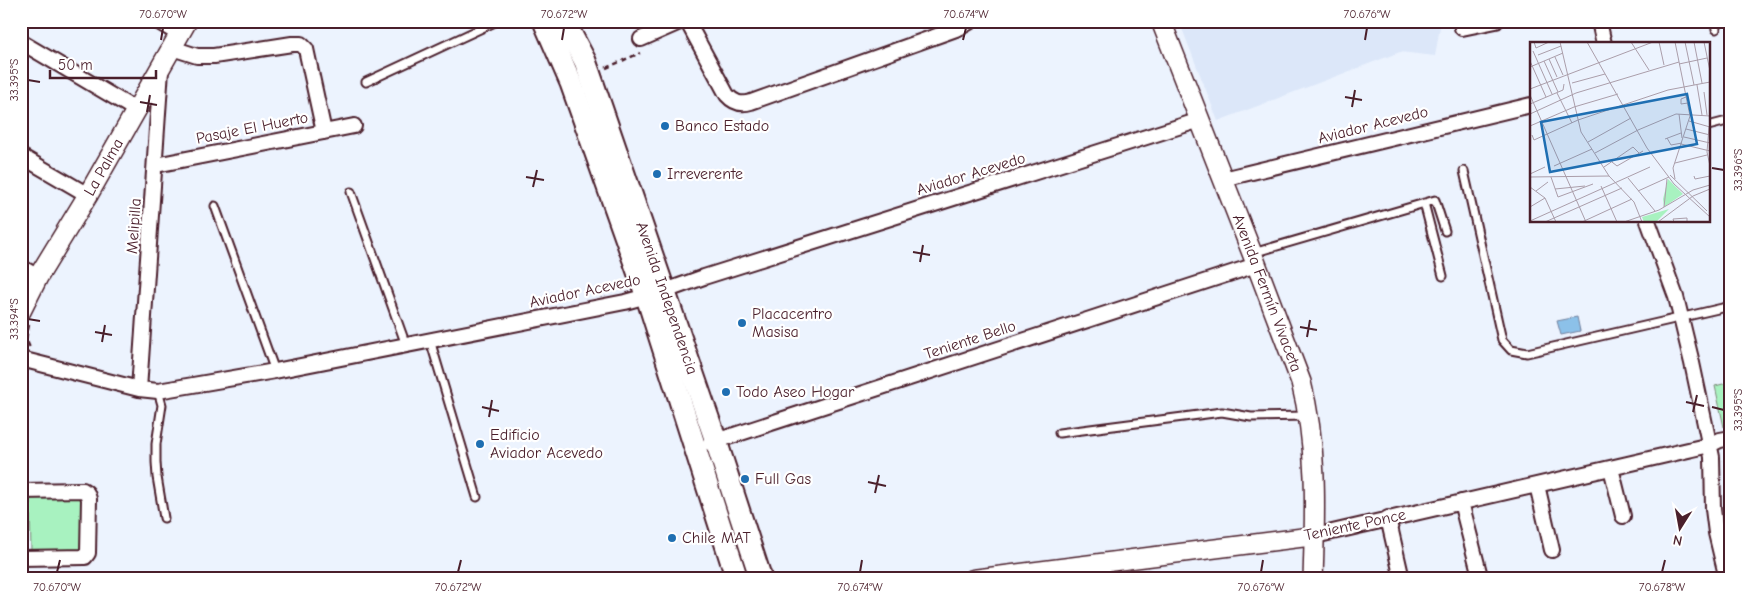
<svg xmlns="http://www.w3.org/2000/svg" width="1752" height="600" font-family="'Comic Neue',sans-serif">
  <rect width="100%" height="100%" fill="#ecf3fe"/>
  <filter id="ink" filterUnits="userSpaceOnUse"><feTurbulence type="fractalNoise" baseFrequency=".02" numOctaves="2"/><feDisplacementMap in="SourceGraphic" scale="10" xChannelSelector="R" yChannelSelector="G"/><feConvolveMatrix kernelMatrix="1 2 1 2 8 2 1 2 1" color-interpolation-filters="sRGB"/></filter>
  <g filter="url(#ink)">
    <path fill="#dce7f9" d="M1179,21H1441L1435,56L1400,52L1218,121Z"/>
    <path fill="#a8f2c0" stroke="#798876" d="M1731,382V426L1724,427L1715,386Z
      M30,498H82L83,551H31Z"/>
    <path fill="#8cc1e9" stroke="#72809d" d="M1577,317L1580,331L1561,335L1557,321Z"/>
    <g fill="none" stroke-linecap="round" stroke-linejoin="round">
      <g stroke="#4a1f2b" stroke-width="11">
        <path id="service" d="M1714,21L1716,29
          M366,82L497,21
          M1708,126L1731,120
          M1464,171L1502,340L1511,350L1527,353L1731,306
          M351,192L406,345
          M1424,203L1443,276
          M215,206L275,371
          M1253,253L1435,200L1445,231
          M430,340L477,497
          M158,391L162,405L156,444V462L157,477L164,518
          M1059,433L1222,412L1251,417L1308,416"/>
      </g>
      <g stroke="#4a1f2b" stroke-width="18">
        <path id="minor" d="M157,21L179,34
          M687,21L727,95C734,103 741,105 751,102L959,28L971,21
          M1599,21L1604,44
          M1462,28L1496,21
          M641,39L682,21
          M21,42L136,110
          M172,48L197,56H214L292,44H301L306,49L324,132
          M21,156L88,195
          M156,165L354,126
          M1223,179L1531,105
          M1648,221L1676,297L1692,363L1712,457L1713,509L1716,533L1727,579
          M21,267L38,277
          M21,359L139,389L158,391L275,371L625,302L665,291L704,277L1200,120
          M139,389L161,70
          M710,443L1256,265
          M1611,468L1623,516
          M1537,485L1552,550
          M21,491L83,490L87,493L89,499L88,553L85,557L21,558
          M1461,502L1480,576
          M1388,518L1402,579
          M1315,536L1710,445L1720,440L1731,438"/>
      </g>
      <g stroke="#4a1f2b" stroke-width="21">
        <path id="tertiary" d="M973,579L1315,536"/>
      </g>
      <g stroke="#4a1f2b" stroke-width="22">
        <g id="secondary">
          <path id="s1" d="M1161,21L1252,253L1301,382C1318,447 1315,513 1313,579"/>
          <path id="s2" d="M21,311L38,277L88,195L187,21"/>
        </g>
      </g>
      <g stroke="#4a1f2b" stroke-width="25">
        <g id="primary">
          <path d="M544,21L571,83L647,297L737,579"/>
          <path id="s3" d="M564,21L585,61L590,75L716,441L761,579"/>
        </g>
      </g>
      <path stroke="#4a1f2b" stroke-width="2.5" stroke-dasharray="5 4" stroke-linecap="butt" d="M606,68L640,53
        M29,325L26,339L30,348"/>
      <use href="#service" stroke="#fff" stroke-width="7"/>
      <use href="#minor" stroke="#fff" stroke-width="14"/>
      <use href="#tertiary" stroke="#fff" stroke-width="18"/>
      <use href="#secondary" stroke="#fff" stroke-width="19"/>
      <use href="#primary" stroke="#fff" stroke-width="21"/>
    </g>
  </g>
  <path fill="none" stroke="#4a1f2b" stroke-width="2" d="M161,40L163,28M562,40L564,28M963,40L966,28M1365,40L1367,28M28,80L40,82M1345,97L1362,100M140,102L157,105M1352,107L1355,90M147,112L150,95M1712,168L1724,170M526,177L544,180M533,187L537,170M913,252L930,255M920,262L923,245M28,319L40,321M1300,327L1317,330M95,332L112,335M1307,337L1310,320M102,342L105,325M1686,402L1704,406M482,407L499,411M1712,407L1724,410M1693,412L1697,395M489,417L492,400M868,482L886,486M875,493L879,475M57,572L60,560M458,572L461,560M860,572L862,560M1261,572L1263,560M1662,572L1665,560"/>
  <g fill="#1f6fb2" stroke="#fff" stroke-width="2">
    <circle cx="665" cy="126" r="5"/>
    <circle cx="657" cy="174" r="5"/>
    <circle cx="742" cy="323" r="5"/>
    <circle cx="726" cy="392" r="5"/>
    <circle cx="480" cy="444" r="5"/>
    <circle cx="745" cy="479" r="5"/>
    <circle cx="672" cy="538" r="5"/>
  </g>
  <g text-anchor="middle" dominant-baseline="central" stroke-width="4.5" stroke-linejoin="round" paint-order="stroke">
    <g font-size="16" fill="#4a1f2b" stroke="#fff">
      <text transform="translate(1373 125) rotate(-14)">Aviador Acevedo</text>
      <text transform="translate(252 128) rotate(-11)">Pasaje El Huerto</text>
      <text stroke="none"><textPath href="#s2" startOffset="166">La Palma</textPath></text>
      <text transform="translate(971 174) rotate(-17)">Aviador Acevedo</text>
      <text transform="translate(134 226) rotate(-86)">Melipilla</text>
      <text transform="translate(585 291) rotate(-12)">Aviador Acevedo</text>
      <text stroke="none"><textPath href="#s1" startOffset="292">Avenida Fermín Vivaceta</textPath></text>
      <text stroke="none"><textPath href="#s3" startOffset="296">Avenida Independencia</textPath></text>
      <text transform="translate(970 340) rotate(-18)">Teniente Bello</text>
      <text transform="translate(1355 525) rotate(-12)">Teniente Ponce</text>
    </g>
    <g font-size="16" fill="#4a1f2b" stroke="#fff" text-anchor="start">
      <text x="675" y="126">Banco Estado</text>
      <text x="667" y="174">Irreverente</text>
      <text x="752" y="314">Placacentro<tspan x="752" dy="18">Masisa</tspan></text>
      <text x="736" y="392">Todo Aseo Hogar</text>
      <text x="490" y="435">Edificio<tspan x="490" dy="18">Aviador Acevedo</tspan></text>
      <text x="755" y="479">Full Gas</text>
      <text x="682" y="538">Chile MAT</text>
    </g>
  </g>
  <g transform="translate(1530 42)">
    <rect width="180" height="180" fill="#ecf3fe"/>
    <path d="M138,137L153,152L134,165L133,157ZM139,167L126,180H114L112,175Z" fill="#a8f2c0"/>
    <path fill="none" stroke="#ab9eaa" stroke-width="1" d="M4,0L6,6L19,0M30,0L51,90L79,134L104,160L112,180M57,0L117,106L144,142L180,175M101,0L119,28M129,0L134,23M155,0L164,43M164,0L172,41M174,0L180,29M3,9L22,52M8,13L31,4M25,15L33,33M19,17L27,35M0,19L16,55M14,19L28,50M149,22L177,16M0,25L33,11M42,41L75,32M167,43L172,73M0,47L123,0M174,50L177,73M27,51L42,81M0,53L56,180M156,55L151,57V62L158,61M0,62L33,48L34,42M0,72L46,51L149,20M149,72L152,96M159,79L180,85M0,84L44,65L88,52M179,85L177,110L180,124M156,87L180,93M2,93L4,98L48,78L138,48L180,40M154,95L180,101M137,96L141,103L152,101M135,97L151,91M58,100L101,76M151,102L180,109M65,111L108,88L146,72L180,74M82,120L87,124L113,109M145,121L177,113M24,124L62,107M74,125L103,105L109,111M0,132L15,125M140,133L177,169M164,134L165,137L180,134M0,135L79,134M21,135L28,155L63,142M98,136L125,169M145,137L143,126L160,74L145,0M71,144L87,180M0,145L15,156L26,180M25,147L55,144M6,149L18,140M108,149L139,135M0,165L15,156M134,165L137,137M0,179L120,125M15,180L92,146M52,180L102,157M94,180L129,168L163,148L180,143M128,180L163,154L180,147M144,180L143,177L157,176V179"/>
    <path fill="#1f6fb2" fill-opacity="0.15" stroke="#1f6fb2" stroke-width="2.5" d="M157,52L167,102L20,130L11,80Z"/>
    <rect width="180" height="180" fill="none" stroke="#4a1f2b" stroke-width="2.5"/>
  </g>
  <rect width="1752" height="600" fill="none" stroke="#fff" stroke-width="55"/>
  <g transform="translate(1680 528) rotate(191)" stroke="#ffffff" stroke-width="4" paint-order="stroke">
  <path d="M0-4L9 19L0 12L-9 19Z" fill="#4a1f2b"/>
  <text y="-8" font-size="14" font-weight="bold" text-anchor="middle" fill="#4a1f2b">N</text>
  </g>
  <path d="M50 70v8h106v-8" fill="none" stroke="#4a1f2b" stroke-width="2.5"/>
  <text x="58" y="70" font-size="15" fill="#4a1f2b" stroke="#ffffff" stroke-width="4" paint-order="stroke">50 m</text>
  <rect x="28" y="28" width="1696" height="544" fill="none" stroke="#4a1f2b" stroke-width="2"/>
  <g font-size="12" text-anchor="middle" fill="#4a1f2b">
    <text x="163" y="18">70.670°W</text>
    <text x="564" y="18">70.672°W</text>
    <text x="966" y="18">70.674°W</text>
    <text x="1367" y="18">70.676°W</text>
    <text transform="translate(14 80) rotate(-90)" y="4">33.395°S</text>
    <text transform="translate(1738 170) rotate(-90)" y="4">33.396°S</text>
    <text transform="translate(14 319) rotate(-90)" y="4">33.394°S</text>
    <text transform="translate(1738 410) rotate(-90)" y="4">33.395°S</text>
    <text x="57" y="591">70.670°W</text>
    <text x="458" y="591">70.672°W</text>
    <text x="860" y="591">70.674°W</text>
    <text x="1261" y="591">70.676°W</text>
    <text x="1662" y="591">70.678°W</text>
  </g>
</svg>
